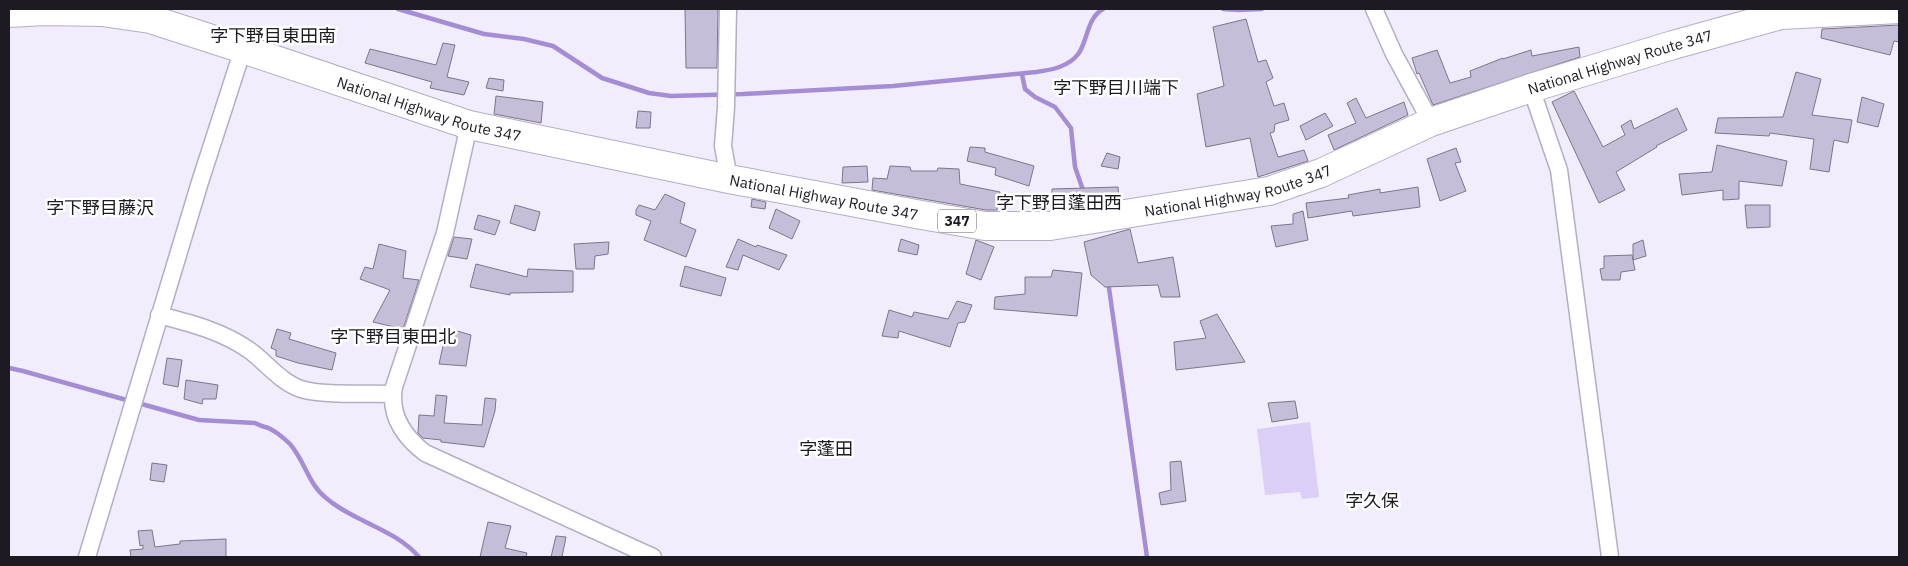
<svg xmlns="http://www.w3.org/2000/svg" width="1908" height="566" font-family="'IBM Plex Sans','Noto Sans JP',sans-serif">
  <rect width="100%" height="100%" fill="#f2edfd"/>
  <path fill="#dbcff7" d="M1310,422L1319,497L1302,499L1300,492L1265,495L1257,429Z"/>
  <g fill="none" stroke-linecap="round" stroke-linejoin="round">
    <path stroke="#a58dd5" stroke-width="4.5" d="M398,9L484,34L524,39L553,46L602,78L649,93L671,96L743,94L893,86L1036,72C1051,70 1069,67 1079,53C1088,39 1087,18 1103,9
      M1223,9L1238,10L1262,9
      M1022,74L1025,89L1035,97L1055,107L1071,128L1075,167L1084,193
      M1108,281L1147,557
      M9,368L23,371L130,401
      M138,403L199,420L255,423C259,425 261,426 265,427C272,428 285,439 290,444C305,461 308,484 326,498C354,522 395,529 419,557"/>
  </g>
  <path fill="#c6bed8" stroke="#7c758c" d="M685,9H718L717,68H686Z
    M1246,19L1258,62L1266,60L1273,78L1266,82L1274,106L1284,103L1289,120L1275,124L1274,132L1270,133L1278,157L1304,150L1308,161L1258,177L1250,138L1206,147L1197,94L1224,86L1213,27Z
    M1899,25V42L1894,41L1890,55L1821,38L1822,29Z
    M443,43L455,45L447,77L469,82L464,95L430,88L432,82L365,63L370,49L436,65Z
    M1579,47L1580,57L1433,105L1419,73L1417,74L1412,58L1437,50L1450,83L1471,77L1470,71L1503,58V59L1531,50L1532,56Z
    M1796,72L1821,79L1812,115L1852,120L1848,143L1834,140L1829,172L1810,169L1814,139L1770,133L1769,136L1715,133L1718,118L1783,117Z
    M489,78L504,80L503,91L486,88Z
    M1574,91L1603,147L1625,135L1621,126L1631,120L1634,129L1677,108L1687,130L1656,146L1657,147L1616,172L1625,190L1599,203L1552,102Z
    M496,96L543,102L541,123L494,114Z
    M1862,97L1884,104L1878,127L1857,122Z
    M1356,98L1366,118L1404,102L1408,115L1334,150L1328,135L1356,123L1347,103Z
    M638,111L651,112L650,128H636Z
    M1325,113L1333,126L1306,140L1300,126Z
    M1717,145L1787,161L1782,186L1739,181V199L1723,200V190L1682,195L1679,174L1712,172Z
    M970,147L985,148V152L1034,166L1029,186L995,175L996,168L967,161Z
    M1456,148L1461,162L1455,163L1466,191L1440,201L1427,159Z
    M1107,153L1120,157L1118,169L1101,166Z
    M867,166L868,182L842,183L843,167Z
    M890,166L910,167L911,171H937L938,168L959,169L960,184L1000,192L997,210H986L872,190L873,178L887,179Z
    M1118,187L1119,199L1069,207L1052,208V189Z
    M1418,187L1420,207L1353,216L1352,211L1308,218L1306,203L1349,198L1348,195L1380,189V193Z
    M665,194L685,203L680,223L696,230L686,257L644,240L651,221L636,215V210L639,205L655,210Z
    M752,199L766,202L765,209L751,207Z
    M515,205L540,212L535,231L510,223Z
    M1745,205H1770V227L1747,228Z
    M776,209L800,221L792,239L769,228Z
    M1303,211L1308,240L1276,247L1271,226L1293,224V214Z
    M478,215L500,221L495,235L474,229Z
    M1130,229L1138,263L1173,257L1180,297H1161L1158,285L1105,287L1091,275L1084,242Z
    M454,237L472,239L467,259L448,256Z
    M738,239L756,247L757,245L787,255L779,270L743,255L738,270L726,267Z
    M901,239L919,245L917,255L898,251Z
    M976,240L994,247L981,280L966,274Z
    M1643,240L1646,256L1633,260V244Z
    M609,242L608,254L595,256L594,269H576L574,244Z
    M379,244L406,251L403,278L419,280L403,329L373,322L390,290L360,279L365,267L373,269Z
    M1632,255L1635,270L1621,272L1620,280H1602L1600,269L1604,268V256Z
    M476,264L527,277L528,269L573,271V292L510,293V295L470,287Z
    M685,266L726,278L721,296L680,286Z
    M1053,270L1082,273L1077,316L994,309L995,297L1025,294V277H1051Z
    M957,301L972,305L965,322L958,323L950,347L899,331L898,338L882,336L889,310L912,317L914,312L948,319Z
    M1217,314L1245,362L1176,370L1174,342L1206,338L1200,321Z
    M447,328L471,335L466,366L439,364Z
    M277,329L291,333L289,339L336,353L332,370L298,363L276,356V350L271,348Z
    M167,358L182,360L178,387L163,384Z
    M186,380L218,385L216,399H203L202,404L184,399Z
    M436,395L447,396L444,423L482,425L485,398L496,399L495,411L484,447L441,442V440L423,438L418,433L419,415L434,416Z
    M1295,401L1298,418L1272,422L1268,403Z
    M1181,461L1186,501L1161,505L1159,493L1171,490L1170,462Z
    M152,463L167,465L164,482L150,480Z
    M488,522L511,526L505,548L527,553L526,557H480Z
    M152,530L155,547L180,544V541L226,539V557H131L130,550L143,549V545L140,546L138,531Z
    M556,536L566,537L562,557H551Z"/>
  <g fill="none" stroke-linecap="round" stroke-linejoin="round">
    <g stroke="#b4adc6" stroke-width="19">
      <path id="street" d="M728,9L726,107L723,146L729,179
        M1374,9L1394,54L1431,122
        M1531,88L1559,170L1610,557
        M469,125L445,233L394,387C389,415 403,436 425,453L653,557
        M159,315C190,323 222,331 249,350C266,362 280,382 301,389C323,396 368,393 393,394
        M87,557L200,182L243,49"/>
    </g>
    <g stroke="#b4adc6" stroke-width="30">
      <g id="highway">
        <path id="s1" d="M9,13L45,11L102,12L150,19L243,49L469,125L729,179L916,214L985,226H1050L1269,191L1321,173L1431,122L1531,88L1673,45L1781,15L1899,9"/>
      </g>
    </g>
    <use href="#street" stroke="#fff" stroke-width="16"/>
    <use href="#highway" stroke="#fff" stroke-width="28"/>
  </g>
  <g text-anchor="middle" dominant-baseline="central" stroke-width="5" stroke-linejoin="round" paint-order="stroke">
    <rect fill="#fff" stroke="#615f65" stroke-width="1" x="938" y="209.5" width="38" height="23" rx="4"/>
    <g font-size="14" font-weight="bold" fill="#1d1a23">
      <text x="957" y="221">347</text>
    </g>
    <g font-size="15" fill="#1d1a23" stroke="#fff">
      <text stroke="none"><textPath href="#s1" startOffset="1665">National Highway Route 347</textPath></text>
      <text stroke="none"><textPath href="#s1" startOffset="435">National Highway Route 347</textPath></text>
      <text stroke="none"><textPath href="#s1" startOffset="1260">National Highway Route 347</textPath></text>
      <text stroke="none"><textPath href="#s1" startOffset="840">National Highway Route 347</textPath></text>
    </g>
    <g font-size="18" fill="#1d1a23" stroke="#fff">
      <text x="273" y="35">字下野目東田南</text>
      <text x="1116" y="87">字下野目川端下</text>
      <text x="1059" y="202">字下野目蓬田西</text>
      <text x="100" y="207">字下野目藤沢</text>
      <text x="393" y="336">字下野目東田北</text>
      <text x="826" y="448">字蓬田</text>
      <text x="1372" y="500">字久保</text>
    </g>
  </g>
  <rect width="1908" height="566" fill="none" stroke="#1d1a23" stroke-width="20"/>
</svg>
